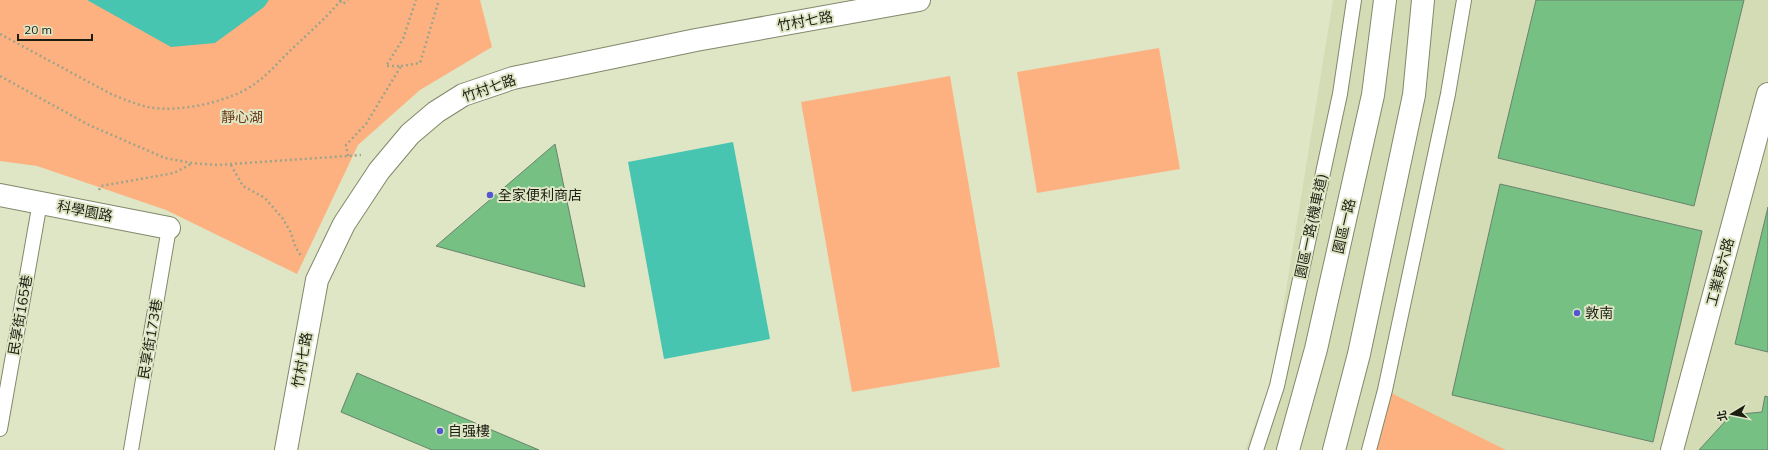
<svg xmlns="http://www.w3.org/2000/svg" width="1768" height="450" font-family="Mulish,'Noto Sans TC',sans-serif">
  <rect width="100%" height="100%" fill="#dfe6c6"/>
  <path fill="#d4dcb5" d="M1333,0H1768V450H1245L1271,382Z"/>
  <path fill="#feb180" d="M0,0H480L492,47L420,90L358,145L297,274L166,210L37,166L0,161Z
    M1159,48L1180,169L1037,193L1017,72Z
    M950,76L1000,367L852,392L801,102Z
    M1385,390L1506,450H1369Z"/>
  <path fill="#48c5b1" d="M87,0H269L264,7L215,43L171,47Z
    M733,142L770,339L664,359L628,162Z"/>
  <path fill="#76c084" stroke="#69826d" d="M1536,0H1744L1694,206L1498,158Z
    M555,144L585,287L436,246Z
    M1500,184L1702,231L1653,442L1452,395Z
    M1768,207V352L1735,344Z
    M357,373L539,450H432L341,412Z
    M1765,396L1768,397V450H1699L1731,415L1762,412Z"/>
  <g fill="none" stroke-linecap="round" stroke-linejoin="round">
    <g stroke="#82886b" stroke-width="16">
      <path id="service" d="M0,429L40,202
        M131,450L169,228
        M1256,450L1277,386L1340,94L1354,0
        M1369,450L1385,390L1448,94L1464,0"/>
    </g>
    <g stroke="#82886b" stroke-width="24">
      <path id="minor" d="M0,195L169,228
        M286,450L317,280L344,224L379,171L410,134L436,112L463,95L513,78L696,40L919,0
        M1672,450L1768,94"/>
    </g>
    <g stroke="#82886b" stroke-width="24">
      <path id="tertiary" d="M1288,450L1316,349L1373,95L1385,0
        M1334,450L1359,354L1414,95L1423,0"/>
    </g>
    <path stroke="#9ea48a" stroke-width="2.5" stroke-dasharray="2 3" stroke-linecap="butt" d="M340,1L343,4L348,0
      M0,34L111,94C123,99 135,104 148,107C180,113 230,102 256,83C270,73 281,59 294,47C310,32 327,17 341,0
      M401,66L420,63L439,0
      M0,76L89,125L165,158L192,163L217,165L361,155
      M348,156L346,145L366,124L401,66H386L403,39L416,0
      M231,165L243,186L265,198L283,219L290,231L296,248L301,256
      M99,190L101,186L174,173L191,164"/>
    <use href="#service" stroke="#fff" stroke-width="14"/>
    <use href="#minor" stroke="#fff" stroke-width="22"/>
    <use href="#tertiary" stroke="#fff" stroke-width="22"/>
  </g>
  <g fill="#5357ce" stroke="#dfe6c6" stroke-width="1.5">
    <circle cx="490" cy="195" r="4"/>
    <circle cx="1577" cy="313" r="4"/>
    <circle cx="440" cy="431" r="4"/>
  </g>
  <g text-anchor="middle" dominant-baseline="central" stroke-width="4" stroke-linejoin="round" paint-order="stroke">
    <g font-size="14" fill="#1c1e12" stroke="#dfe6c6">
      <text transform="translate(805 21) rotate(-10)">竹村七路</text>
      <text transform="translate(489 88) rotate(-19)">竹村七路</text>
      <text transform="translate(85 211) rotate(11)">科學園路</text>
      <text transform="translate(1311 226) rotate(-78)">園區一路(機車道)</text>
      <text transform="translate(1344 226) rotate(-77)">園區一路</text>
      <text transform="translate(1720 272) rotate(-75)">工業東六路</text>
      <text transform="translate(20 315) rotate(-80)">民享街165巷</text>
      <text transform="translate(150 339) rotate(-80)">民享街173巷</text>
      <text transform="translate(302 360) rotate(-80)">竹村七路</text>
    </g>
    <g font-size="14" fill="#6d3a16" stroke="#dfe6c6">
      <text x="242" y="117">靜心湖</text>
    </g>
    <g font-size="14" fill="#1c1e12" stroke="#dfe6c6" text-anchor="start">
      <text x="498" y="195">全家便利商店</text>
      <text x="1585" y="313">敦南</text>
      <text x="448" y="431">自强樓</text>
    </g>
  </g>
  <g transform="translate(1732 414) rotate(260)" stroke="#dfe6c6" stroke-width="3" paint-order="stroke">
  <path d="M0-3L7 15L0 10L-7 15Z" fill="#1c1e12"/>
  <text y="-6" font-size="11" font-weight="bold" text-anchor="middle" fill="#1c1e12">北</text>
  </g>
  <path d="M18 34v6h74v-6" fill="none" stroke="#1c1e12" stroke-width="2"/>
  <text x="24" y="34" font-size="12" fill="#1c1e12" stroke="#dfe6c6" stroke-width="3" paint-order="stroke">20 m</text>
</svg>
